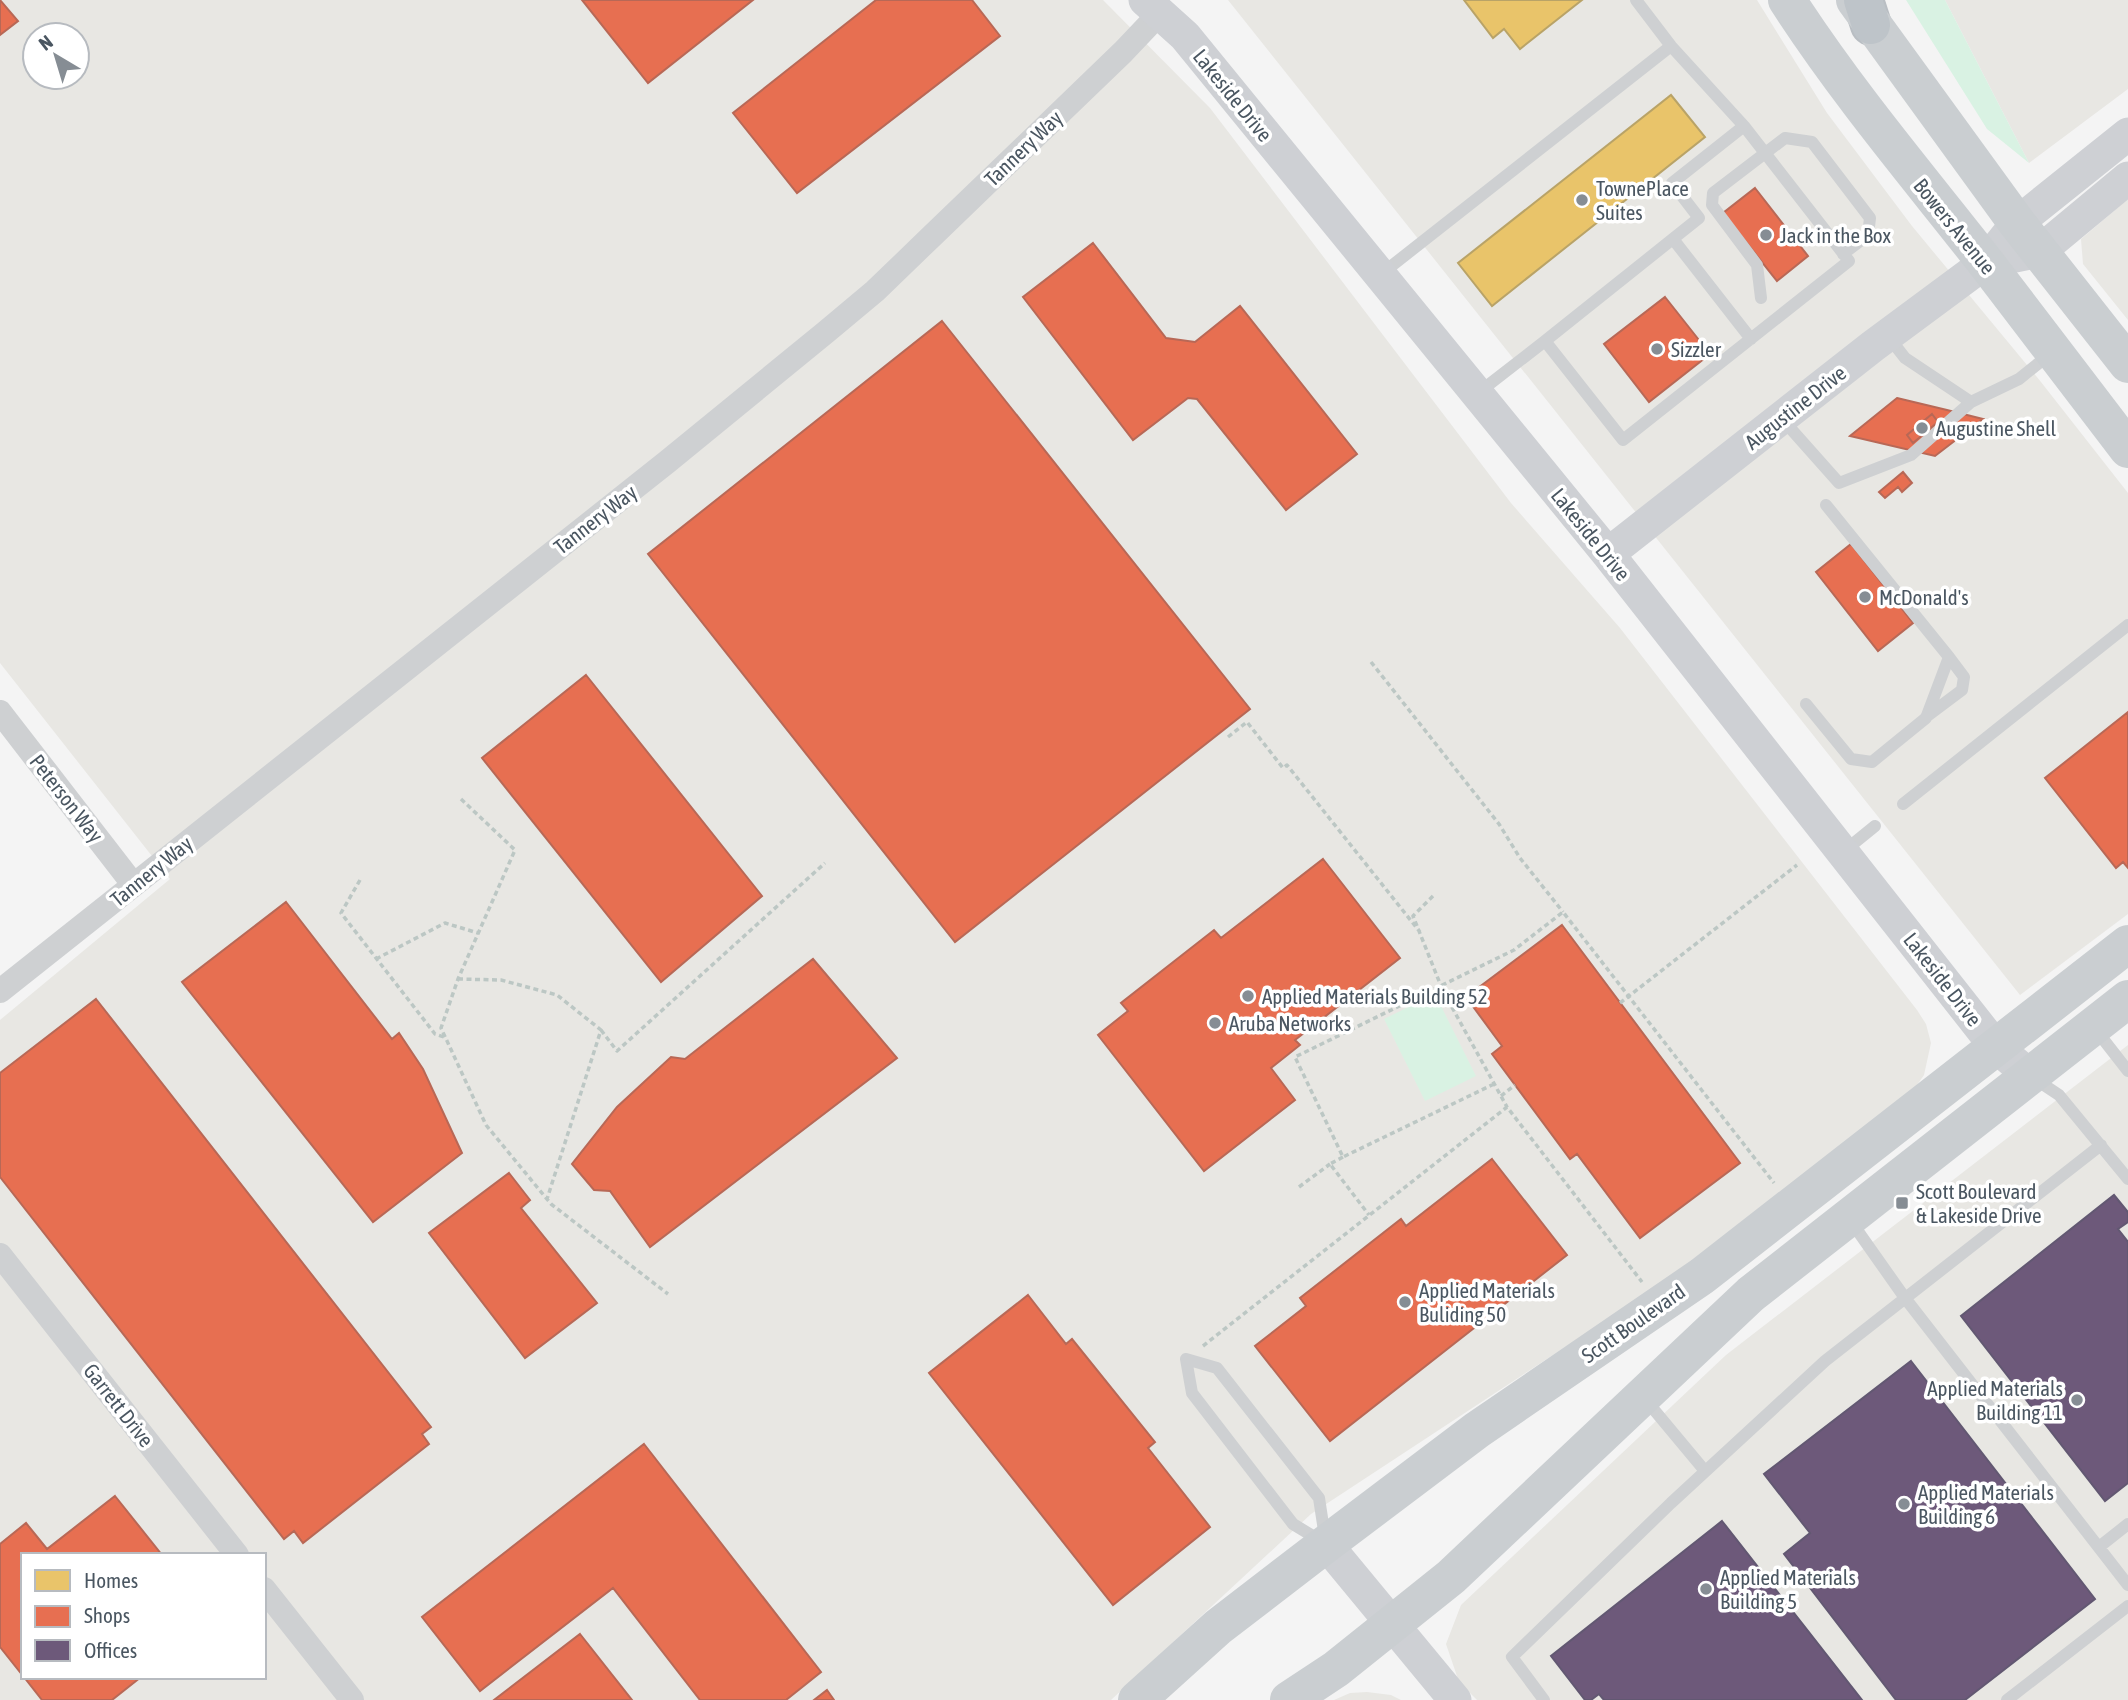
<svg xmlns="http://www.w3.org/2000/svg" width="2128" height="1700" font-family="'Asap Condensed',sans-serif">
  <rect width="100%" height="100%" fill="#f4f4f4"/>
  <path fill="#e8e7e3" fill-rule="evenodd" d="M0,0H1103L1210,108L1511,503L1620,628L1917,1010L1926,1024L1931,1043L1924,1075L1917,1085L1687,1267L1311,1514L1111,1700H0V1020L170,879L0,663ZM35,35H77V77H35ZM23,1555H264V1677H23Z
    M1228,0H1757L1827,113L1912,226L2041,382L2128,493V914L2020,995Z
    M1945,0H2128V89L2029,163Z
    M2128,199V320L2083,264L2081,239Z
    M2128,1045V1700H1477L1459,1682L1446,1644L1461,1605L1726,1355Z
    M1367,1692L1391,1695L1401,1700H1334L1350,1693Z"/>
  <path fill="#d9f2e3" d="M1906,0H1945L2029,163L1987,129Z
    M1435,994L1476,1076L1425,1101L1384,1019Z"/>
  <path fill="#e9c46a" stroke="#b9a367" stroke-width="2" d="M1464,0H1582L1520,49L1504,29L1493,38Z
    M1671,95L1705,137L1492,306L1458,263Z"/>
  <path fill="#e76f51" stroke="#b86856" stroke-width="2" d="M0,0L18,21L0,35Z
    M582,0H753L648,83Z
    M876,0H972L1000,36L797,193L733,113Z
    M1755,188L1808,256L1777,281L1723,213Z
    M1093,243L1166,338L1195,342L1240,306L1357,454L1286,510L1197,399L1188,398L1133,440L1023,297Z
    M1665,297L1710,354L1649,402L1604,344Z
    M942,321L1250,709L955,942L648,554Z
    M1897,398L1947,410L1983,419L1935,456L1850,436Z
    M1932,414L1938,422L1913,443L1907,435Z
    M1903,472L1912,483L1902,492L1898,487L1885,498L1879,492Z
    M1851,544L1913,623L1878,651L1816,572Z
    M586,675L762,896L661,982L482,758Z
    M2128,712V868L2123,862L2116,868L2045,778Z
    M1323,859L1400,958L1295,1040L1300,1045L1271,1068L1295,1100L1204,1171L1098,1035L1128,1011L1121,1003L1214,930L1221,938Z
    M286,902L392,1039L399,1033L423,1069L462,1153L373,1222L182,982Z
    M1562,925L1740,1163L1640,1238L1577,1154L1570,1159L1492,1054L1502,1046L1466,997Z
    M813,959L897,1058L650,1247L610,1191L594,1190L572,1164L617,1107L671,1057L685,1059Z
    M96,999L431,1427L422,1434L429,1444L303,1543L294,1531L284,1539L0,1177V1073Z
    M1492,1159L1567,1255L1330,1441L1255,1346L1306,1306L1300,1298L1401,1219L1406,1226Z
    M509,1173L530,1200L521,1208L597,1303L525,1358L429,1233Z
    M1028,1295L1066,1344L1072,1339L1155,1442L1148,1448L1210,1527L1113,1605L929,1373Z
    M644,1444L821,1672L786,1700H700L613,1588L480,1691L422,1617Z
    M115,1496L162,1555H23V1676L0,1647V1544L26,1523L47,1549Z
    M580,1634L632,1700H494Z
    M24,1677H141L112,1700H42Z
    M827,1690L834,1700H814Z"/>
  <path fill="#6d597a" stroke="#625872" stroke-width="2" d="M2114,1195L2128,1212V1222L2118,1229L2128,1242V1483L2105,1501L1961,1316Z
    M1911,1361L2095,1599L1965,1700H1896L1784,1554L1810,1533L1764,1474Z
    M1722,1521L1862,1700H1604L1599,1694L1591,1700H1585L1551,1656Z"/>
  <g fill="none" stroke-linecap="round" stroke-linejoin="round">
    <g stroke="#b9bec3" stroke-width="42">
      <path id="highway" d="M1863,0L1871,25"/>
    </g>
    <path stroke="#bcc7c4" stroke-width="3.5" stroke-dasharray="5 3.5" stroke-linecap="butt" d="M1371,662L1499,824L1520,858L1563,912
      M1228,737L1247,722L1283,768L1287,765L1420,932
      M461,799L515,850L458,979L441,1028L486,1125L551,1204L668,1294
      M360,880L341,913L435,1034L444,1037
      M1433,896L1413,916L1443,991L1507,1107
      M376,959L445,923L478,933
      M458,979L501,980L557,995L601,1030L547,1199
      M1620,1003L1797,865
      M601,1030L617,1051L825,863
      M1494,1084L1343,1157L1295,1057L1514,950L1563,912L1774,1183
      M1501,1096L1515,1085
      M1343,1157L1330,1164L1369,1215
      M1299,1187L1330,1164
      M1203,1346L1507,1107L1642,1282"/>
    <path stroke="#ced0d2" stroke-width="12" d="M1673,239L1751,339
      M1380,275L1671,46
      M1761,298L1757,265L1712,205L1713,193L1785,138L1812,142L1870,218L1868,235L1843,254
      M1887,335L1905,358L1971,402
      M1545,341L1699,218L1672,183L1744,126
      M1478,393L1545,341L1623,440L1849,261L1744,126L1671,46L1636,0
      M1783,420L1839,483L1911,455L1971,402L2019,379L2050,354
      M1806,704L1851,759L1872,762L1926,718L1949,657L1826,505
      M1926,717L1962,690L1964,677L1949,657
      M1903,804L2128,625
      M1843,852L1875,826
      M2096,1030L2128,1071
      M2035,1079L2059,1095L2128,1179
      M1850,1220L1905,1298L2128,1585
      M1186,1359L1217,1368L1319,1498L1326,1544L1293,1524L1192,1393Z
      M1645,1399L1705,1471
      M2099,1547L2128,1524
      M1544,1700L1512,1657L1671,1503L1825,1361L2101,1145
      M2007,1700L2128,1606"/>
    <path stroke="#ced0d2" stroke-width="24" d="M0,712L133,884
      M0,991L667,462L826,332L875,291L932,236L1123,52L1160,13
      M0,1255L237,1555
      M264,1589L352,1700"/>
    <path stroke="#ced0d4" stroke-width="33" d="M1145,0L1185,36L1608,554L1995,1046L2029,1075
      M2015,256L2040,251L2128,178
      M1608,554L1873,346L1985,263L2017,223L2128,134
      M1326,1544L1455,1700"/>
    <path stroke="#caced1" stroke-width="38" d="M1787,0C1848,94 1917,175 1986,263C2034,325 2080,387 2128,449
      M1855,0L2017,223L2128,364
      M1137,1700L1218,1627L1326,1544L1477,1430L1702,1276L2128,944
      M1289,1700L1336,1669L1451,1577L1751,1294L2128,999"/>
    <use href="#highway" stroke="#bec4c9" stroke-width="38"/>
  </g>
  <g fill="#868d94" stroke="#fff" stroke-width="2.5">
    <circle cx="1582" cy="200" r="7"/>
    <circle cx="1766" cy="235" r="7"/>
    <circle cx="1657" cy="349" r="7"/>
    <circle cx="1922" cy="428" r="7"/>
    <circle cx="1865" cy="597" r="7"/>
    <circle cx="1248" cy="996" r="7"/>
    <circle cx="1215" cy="1023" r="7"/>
    <rect x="1895" y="1196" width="14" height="14" rx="3.5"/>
    <circle cx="1405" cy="1302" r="7"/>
    <circle cx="2077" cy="1400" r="7"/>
    <circle cx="1904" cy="1504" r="7"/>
    <circle cx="1706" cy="1589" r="7"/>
  </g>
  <g text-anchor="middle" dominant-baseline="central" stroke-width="7" stroke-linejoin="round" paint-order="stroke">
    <g font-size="21" fill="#4a5661" stroke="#fff">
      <text transform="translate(1233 95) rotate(51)">Lakeside Drive</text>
      <text transform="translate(1023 148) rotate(-44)">Tannery Way</text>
      <text transform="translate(1955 226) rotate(51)">Bowers Avenue</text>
      <text transform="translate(1795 407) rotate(-38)">Augustine Drive</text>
      <text transform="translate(595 519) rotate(-38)">Tannery Way</text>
      <text transform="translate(1591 534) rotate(51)">Lakeside Drive</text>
      <text transform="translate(67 798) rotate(52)">Peterson Way</text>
      <text transform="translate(151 871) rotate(-39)">Tannery Way</text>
      <text transform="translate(1943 979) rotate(52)">Lakeside Drive</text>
      <text transform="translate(1633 1323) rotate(-35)">Scott Boulevard</text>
      <text transform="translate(119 1405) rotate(52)">Garrett Drive</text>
    </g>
    <g font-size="21" fill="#4a5661" stroke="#fff" text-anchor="start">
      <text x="1596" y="188">TownePlace<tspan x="1596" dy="24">Suites</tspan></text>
      <text x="1780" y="235">Jack in the Box</text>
      <text x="1671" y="349">Sizzler</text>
      <text x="1936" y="428">Augustine Shell</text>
      <text x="1879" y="597">McDonald's</text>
      <text x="1262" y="996">Applied Materials Building 52</text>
      <text x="1229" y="1023">Aruba Networks</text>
      <text x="1916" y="1191">Scott Boulevard<tspan x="1916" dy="24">&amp; Lakeside Drive</tspan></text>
      <text x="1419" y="1290">Applied Materials<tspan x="1419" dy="24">Buliding 50</tspan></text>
      <text x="2063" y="1388" text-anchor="end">Applied Materials<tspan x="2063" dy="24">Building 11</tspan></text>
      <text x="1918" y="1492">Applied Materials<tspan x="1918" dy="24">Building 6</tspan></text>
      <text x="1720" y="1577">Applied Materials<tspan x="1720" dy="24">Building 5</tspan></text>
    </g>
  </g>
  <rect x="21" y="1553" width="245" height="126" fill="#ffffff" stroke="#b7bbc0" stroke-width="2"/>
  <rect x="35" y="1570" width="35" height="21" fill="#e9c46a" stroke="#b7bbc0" stroke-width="2"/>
  <text x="84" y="1588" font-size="21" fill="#4a5661">Homes</text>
  <rect x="35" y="1606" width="35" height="21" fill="#e76f51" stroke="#b7bbc0" stroke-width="2"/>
  <text x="84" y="1623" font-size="21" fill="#4a5661">Shops</text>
  <rect x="35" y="1640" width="35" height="21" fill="#6d597a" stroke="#b7bbc0" stroke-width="2"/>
  <text x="84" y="1658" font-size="21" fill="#4a5661">Offices</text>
  <g transform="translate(56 56) rotate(322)"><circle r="33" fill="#ffffff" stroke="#b7bbc0" stroke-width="2"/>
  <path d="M0-5L12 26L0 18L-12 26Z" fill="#868d94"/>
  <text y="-10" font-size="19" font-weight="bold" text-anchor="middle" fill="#4a5661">N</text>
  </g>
</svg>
